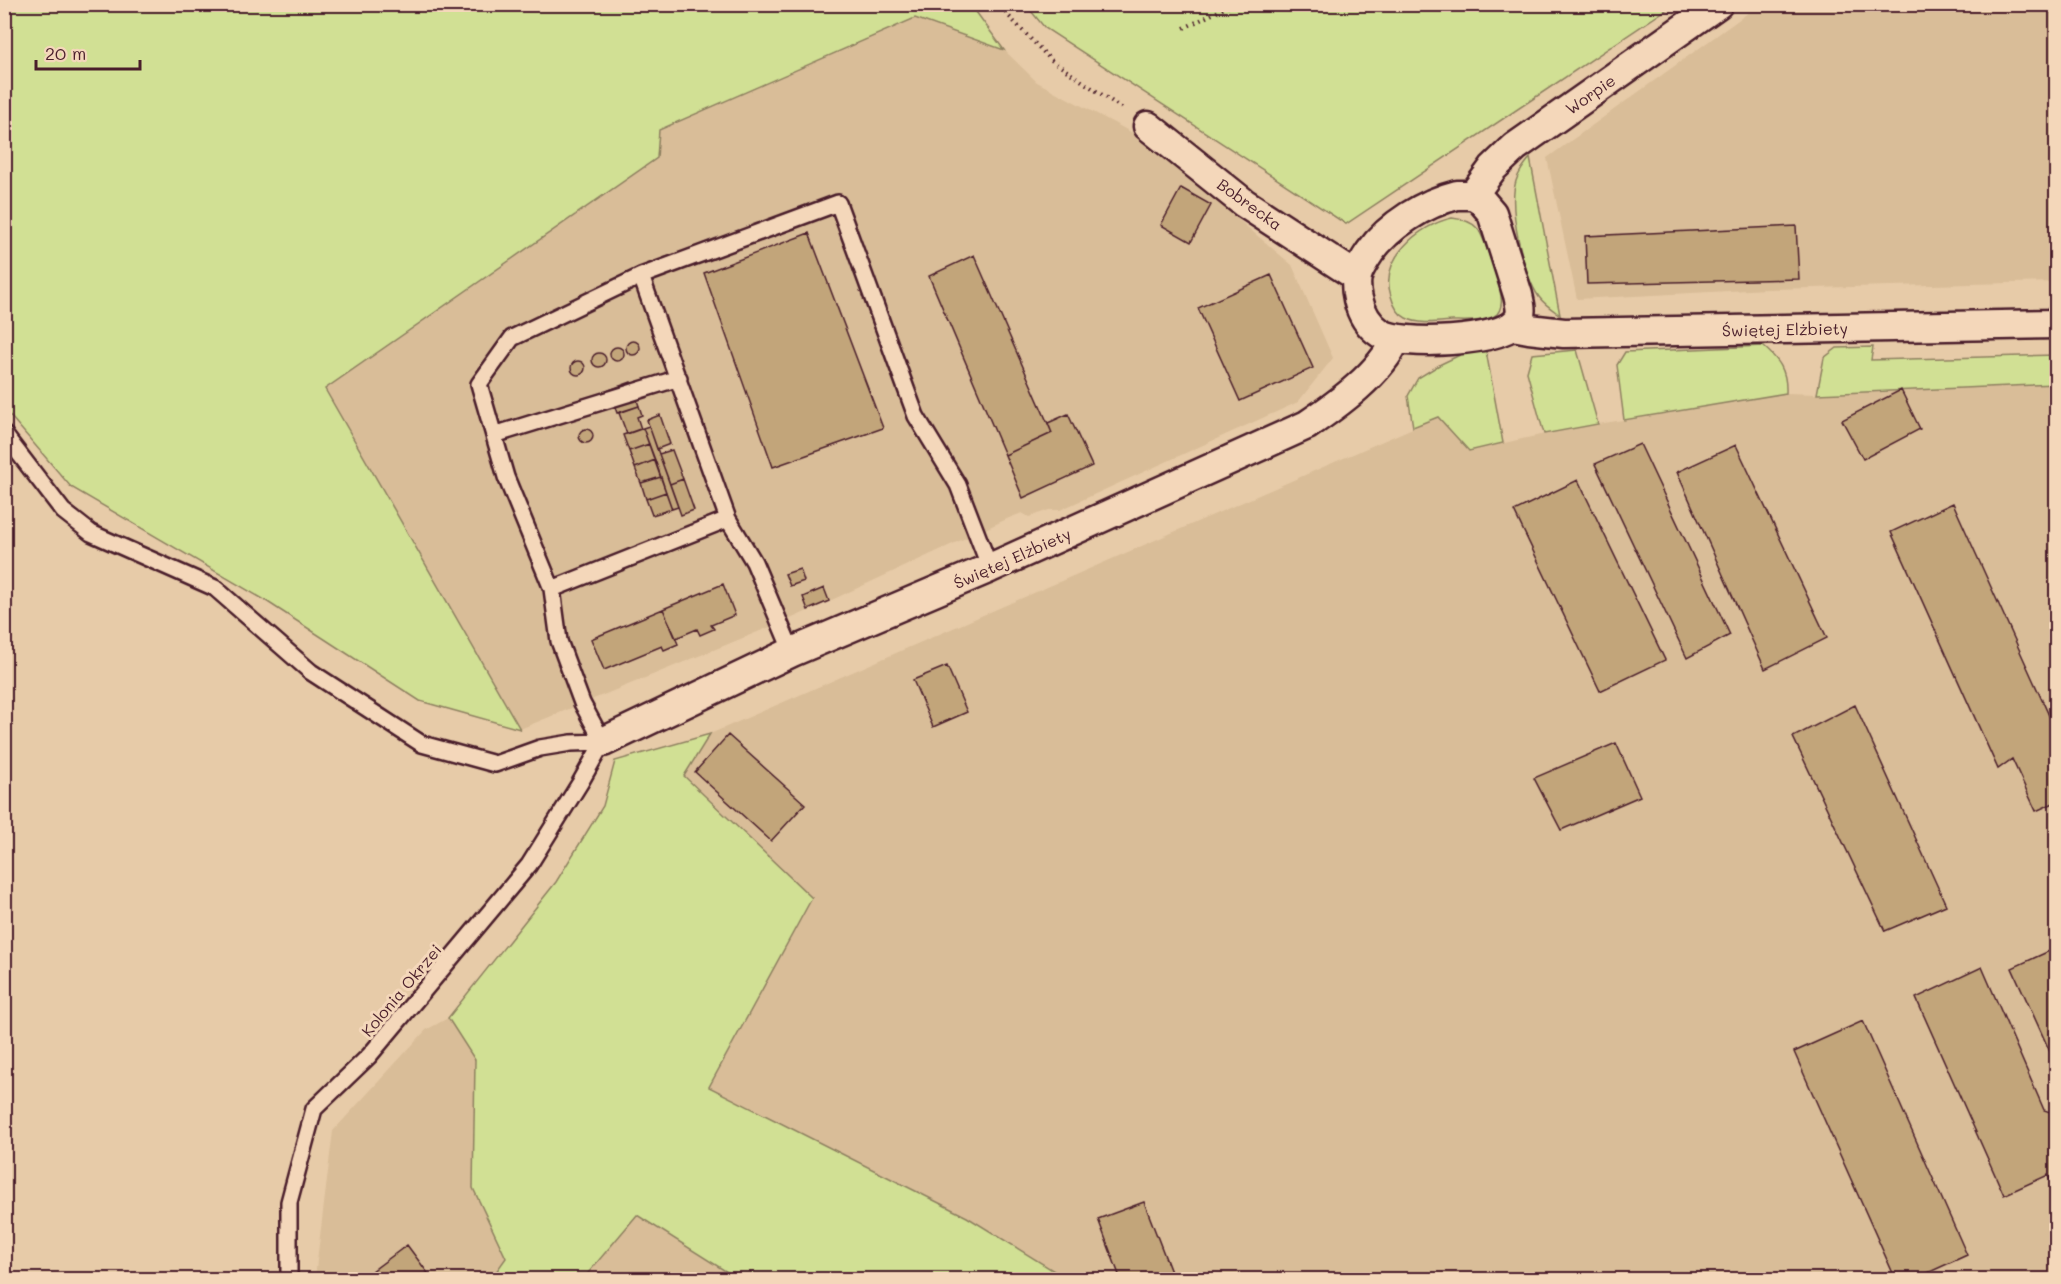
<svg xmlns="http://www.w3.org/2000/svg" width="2061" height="1284" font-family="Mali,sans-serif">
  <rect width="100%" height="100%" fill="#e7cba8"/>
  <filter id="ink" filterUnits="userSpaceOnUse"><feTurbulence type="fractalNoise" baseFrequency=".0167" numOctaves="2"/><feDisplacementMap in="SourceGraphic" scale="12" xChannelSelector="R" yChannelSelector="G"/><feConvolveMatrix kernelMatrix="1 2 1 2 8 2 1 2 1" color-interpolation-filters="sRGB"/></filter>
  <g filter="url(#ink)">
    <path fill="#d9bd98" d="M1759,5H2056V282L1767,289L1577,299L1547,158Z
      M915,18L1004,50L1037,82L1142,138L1292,265L1333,358L1298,402L1060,510H1049L1029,517L1022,513L1009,518L797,616L520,729L324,389L657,158L659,131Z
      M2056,384V1279H1067L967,1217L709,1087L812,898L684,776L710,734L1438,417L1469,451L1562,430L1786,393L1817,394Z
      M448,1018L475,1060L473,1188L506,1258L491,1279L316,1280L315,1277L333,1131L426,1030Z
      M637,1215L738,1279L583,1280Z"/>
    <path fill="#d1e094" stroke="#8e8060" stroke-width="1.5" d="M971,5L1004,50L915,18L659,130L657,158L325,389L520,729L420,701L263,599L71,487L5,410V5Z
      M1026,5H1673L1346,224L1045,28Z
      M1530,158L1560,315C1553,310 1544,304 1539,297C1523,274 1508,208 1516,181C1519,172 1524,165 1530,158Z
      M1452,218C1461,219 1471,221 1477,228C1484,235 1500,286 1501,297C1502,302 1501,310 1497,314C1487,323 1464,321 1452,321C1438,322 1419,325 1406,318C1398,314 1393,304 1391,296C1379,259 1419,225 1452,218Z
      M1763,346C1779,360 1787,370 1786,393L1624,420L1617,365L1625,352Z
      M1873,347L1871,360L2056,355V384L1817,394L1824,358L1837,348Z
      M1577,350L1598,424L1544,434L1527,372L1532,354Z
      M1486,351L1503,443L1469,451L1438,417L1413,427L1408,396L1418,378L1441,364L1462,354Z
      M710,734L684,776L812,898L709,1087L967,1217L1067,1279H738L637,1215L583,1279H491L506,1258L473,1188L475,1060L448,1018L556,882L603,806L615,761Z"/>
    <path fill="#c2a57a" stroke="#4a1f2b" stroke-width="1.5" d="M1181,188L1211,205L1191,242L1161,225Z
      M1796,226L1799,279L1587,284L1585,236Z
      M809,233L883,428L773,467L704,273Z
      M974,255L1052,433L1005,455L929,276Z
      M1271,275L1313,368L1240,401L1198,308Z
      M626 348a7 7 0 1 1 14 0a7 7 0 1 1-14 0Z
      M610 354a7 7 0 1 1 14 0a7 7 0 1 1-14 0Z
      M592 360a7 7 0 1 1 14 0a7 7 0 1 1-14 0Z
      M571 368a7 7 0 1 1 14 0a7 7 0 1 1-14 0Z
      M631,382L639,406L617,413L609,390Z
      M1901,390L1920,429L1863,459L1842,420Z
      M639,406L642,415L637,417L641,429L627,434L619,413Z
      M1068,414L1092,466L1023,498L1005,455L1052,433L1048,423Z
      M660,415L670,444L657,449L647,420Z
      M649,426L678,507L672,509L643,428Z
      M643,428L649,444L629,451L623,435Z
      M579 436a7 7 0 1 1 14 0a7 7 0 1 1-14 0Z
      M649,444L655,460L635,468L629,451Z
      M1640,444L1730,635L1687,658L1595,464Z
      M1736,445L1827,638L1765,669L1677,472Z
      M672,450L683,479L670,484L659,454Z
      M655,460L661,477L641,483L635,468Z
      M661,477L666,492L646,499L641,483Z
      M683,479L694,510L681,515L670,484Z
      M1578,480L1665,660L1600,691L1514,511Z
      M666,492L672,509L652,515L646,499Z
      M1953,503L2056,731V802L2036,811L2012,759L1998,769L1891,532Z
      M800,569L804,581L790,586L785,574Z
      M723,584L735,615L711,625L714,629L700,635L697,629L676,638L663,609Z
      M824,588L829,601L808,610L803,597Z
      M663,609L678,644L664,650L662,646L604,670L591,639Z
      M947,666L967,712L933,727L913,680Z
      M1855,705L1946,905L1885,931L1793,737Z
      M728,735L805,804L771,841L695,772Z
      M1616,743L1640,796L1561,830L1534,778Z
      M2056,948V1065L2012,968Z
      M1982,967L2044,1110L2053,1113L2056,1111V1195L2048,1175L2004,1195L1916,998Z
      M1863,1021L1967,1255L1912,1280H1896L1794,1052Z
      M1144,1202L1174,1280H1121L1098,1219Z
      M407,1245L433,1280H360Z"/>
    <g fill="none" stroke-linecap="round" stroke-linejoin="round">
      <g stroke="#4a1f2b" stroke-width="20">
        <path id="lane" d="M4,434L63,511L91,533L215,588L311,672L422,744L495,764L540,748L571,743L603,742
          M494,435L679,378
          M552,589L728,519
          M792,652L754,562L728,519L641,276L838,203L916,416L958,485L990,568
          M603,742L582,703L559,641L552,589L506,477L479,384L512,338L641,276
          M289,1280V1202L314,1109L369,1056L529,865L580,783L603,742"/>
      </g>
      <g stroke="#4a1f2b" stroke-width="33">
        <path id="street" d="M1148,126L1244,203L1356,276
          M1457,195H1473L1480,199L1492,213L1518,295C1520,304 1523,314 1517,321C1502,342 1401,347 1380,333C1368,325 1361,312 1358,299C1353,277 1358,270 1370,252C1389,225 1425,203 1457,195Z
          M1473,195L1493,168L1515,147L1718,4
          M1513,326L1529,329L1564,333L2056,324
          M603,742L792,652L990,568L1307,425C1338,404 1380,374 1396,339"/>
      </g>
      <path stroke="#4a1f2b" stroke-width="4" stroke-dasharray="1.5 4.5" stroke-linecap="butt" d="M997,4L1051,60L1123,109
        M1184,28L1233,4"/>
      <use href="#lane" stroke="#f4d7ba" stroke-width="15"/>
      <use href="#street" stroke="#f4d7ba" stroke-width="28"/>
    </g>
  </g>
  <g text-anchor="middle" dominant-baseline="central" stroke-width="6" stroke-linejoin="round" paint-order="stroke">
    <g font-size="16" fill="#4a1f2b" stroke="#f4d7ba">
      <text transform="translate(1590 94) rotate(-35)">Worpie</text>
      <text transform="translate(1250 204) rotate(36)">Bobrecka</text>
      <text transform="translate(1785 329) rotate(-1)">Świętej Elżbiety</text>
      <text transform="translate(1012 558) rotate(-24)">Świętej Elżbiety</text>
      <text transform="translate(401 990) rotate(-50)">Kolonia Okrzei</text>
    </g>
  </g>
  <rect width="2061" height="1284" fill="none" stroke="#f4d7ba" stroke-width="24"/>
  <rect x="12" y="12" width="2037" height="1260" fill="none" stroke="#4a1f2b" stroke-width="2" filter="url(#ink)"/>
  <path d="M36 60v9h104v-9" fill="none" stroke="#4a1f2b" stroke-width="3"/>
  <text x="45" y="60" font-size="18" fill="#4a1f2b" stroke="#f4d7ba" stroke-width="4.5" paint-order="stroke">20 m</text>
</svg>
